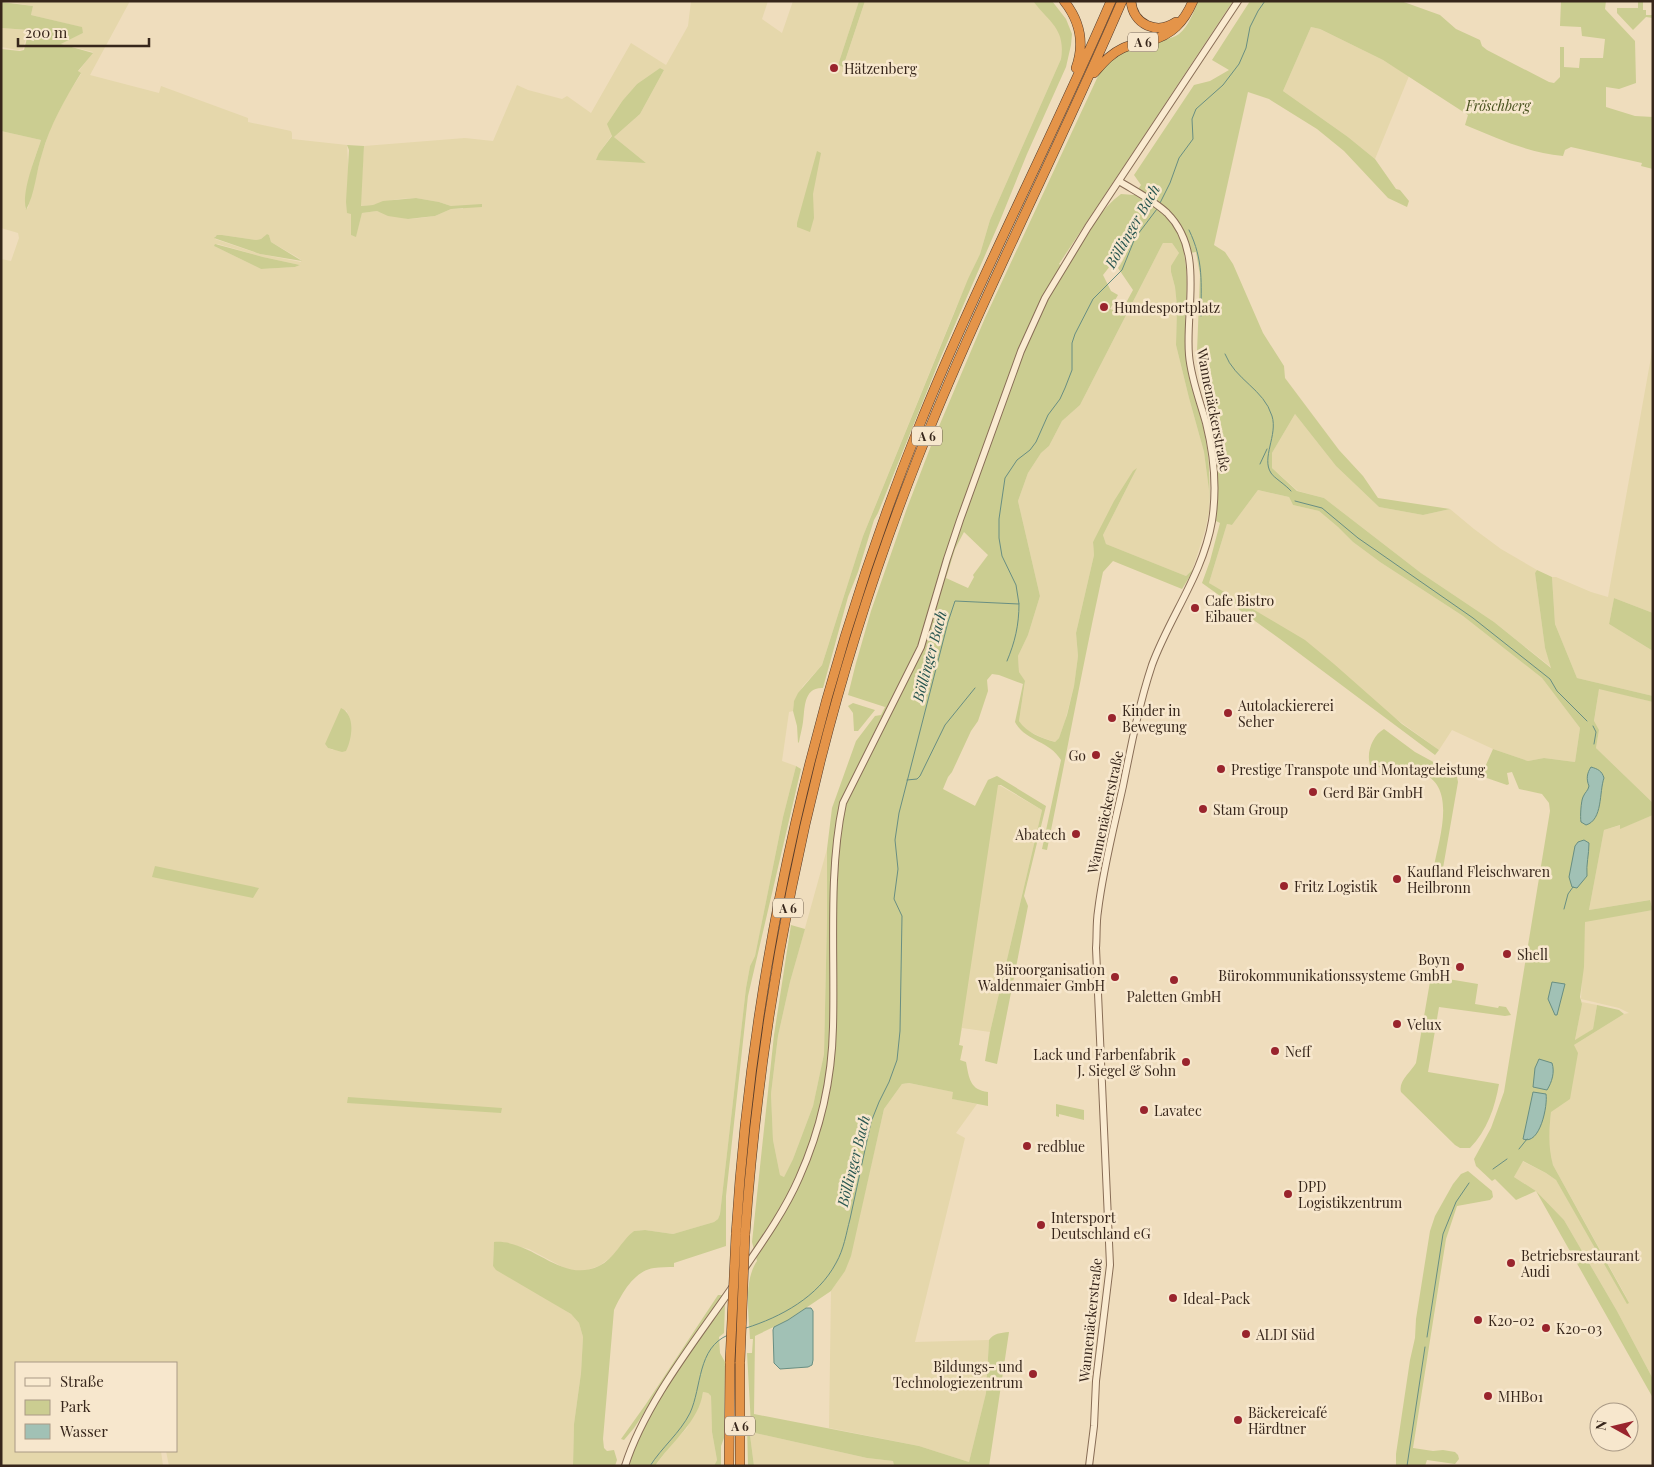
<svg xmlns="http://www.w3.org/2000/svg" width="1654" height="1467" font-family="'Playfair Display',serif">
  <rect width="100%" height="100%" fill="#efddbd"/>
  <path fill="#e5d7ab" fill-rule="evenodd" d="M1,1H130L90,75L159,93L161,86L248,118V122L291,131L292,133V139L347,145L351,213V235L356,236L362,213L377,211L408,219L421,218L435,216L451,209H463V206H451L439,202L416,198L398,199L373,205L360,206L364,146L465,138L493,141L517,85L528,90L562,99L567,96L591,113L631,43L666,65L688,26L691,1H768L762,19L782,33L793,1H859L838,65L843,67L865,1H1033L1055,25L1061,36L1063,48L1061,59L990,220L980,254L955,310L878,499L863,536L822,665L803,686L794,702L793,711L789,712L782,761L796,766L783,817L755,956L750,966L746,988L720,1214L718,1219L714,1222L673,1234L645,1230L634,1231L610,1258L599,1266L584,1271H570L529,1249L499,1242H494L493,1266L571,1314L579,1323L583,1337L581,1373L574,1424L573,1466H169L166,1451H176V1363L150,1362L16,1363V1451H161L163,1466H1V259L11,261L19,238L18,233L1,228V131L41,140L33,163L26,191L25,209L28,208L42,153L51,127L66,97L81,74L78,72L93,52L61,44L83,33L81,27L31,15L33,6ZM660,68L664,70L640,114L614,137L646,163L599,153L612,135L623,100L637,84ZM267,234L269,235L271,242L297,257L301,260V262L260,254L215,239V236L222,235L256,240L261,239ZM218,244L263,257L300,265L295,267L261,269L214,246ZM346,710L349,716L351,726L333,750L328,748L325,744Z
    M1311,27L1320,29L1383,60L1409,76L1375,159L1348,137L1283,91Z
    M1,28L28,30L23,49L18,50L1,47Z
    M1163,243H1172L1179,253L1171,272L1175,287L1177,306L1176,345L1189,398L1204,452L1209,490V512L1205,531L1193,568L1186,576L1106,544L1103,535L1136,470L1093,542L1094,555L1076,633L1078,656L1074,686L1065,721L1059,738L1055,742L1043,738L1024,729L1019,721L1025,682L1019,672L1018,656L1028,635L1040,596L1018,501L1028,473L1041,453L1049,446L1062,421L1080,405Z
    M1653,346V613L1614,598L1609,624L1653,651V696L1577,678L1555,624L1552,577H1556L1591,592L1608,597Z
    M1295,414L1336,466L1379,507L1423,515L1450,509L1474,529L1501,549L1537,570L1535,573L1545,648L1552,668L1494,622L1421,573L1324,498L1298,491L1272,468V453Z
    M1258,490L1289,497L1293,505L1319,511L1338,527L1353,542L1380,562L1463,616L1542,678L1580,728L1575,762L1544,758L1528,761L1493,749L1452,730L1439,750L1209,583L1227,524L1232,525Z
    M1599,688L1653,702V803L1596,748L1599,730L1594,722Z
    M997,776L999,785L1042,810L990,1032L962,1028L959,1045L963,1046L956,1082L963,800L975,806L988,780Z
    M1653,815V907L1649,900L1589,910L1604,830L1621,825V828Z
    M827,849V919L824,1054L813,1106L793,1159L784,1177L780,1175L773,1140L771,1094L778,1036L790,982Z
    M1653,910V1379L1617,1311L1564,1220L1536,1191L1514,1177L1522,1161L1546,1173L1556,1180L1629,1302L1553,1165L1549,1153V1132L1551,1112L1574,1045L1624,1014L1629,1013L1619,1008L1581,999L1585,921Z
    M1582,1002L1597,1005L1593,1029L1575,1041Z
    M909,1083L954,1092L953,1099L977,1104L956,1133L965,1138L915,1342L989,1340L986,1393L969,1462L919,1446L829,1428L831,1291L838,1281L856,1231L884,1109L902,1084Z
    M703,1392L708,1393L711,1396L712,1432L717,1460L714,1466H655L670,1446L687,1428L702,1397Z
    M755,1433L867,1458L893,1461L894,1466H754L750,1435Z"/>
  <path fill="#cbcd91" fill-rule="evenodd" d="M859,1H865L843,67L838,65Z
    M1033,1H1052L1066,19L1072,34L1071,45L1066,67L1027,154L999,223L940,359L878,513L874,520L858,572L848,597L823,688C803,687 805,709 803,722C802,729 800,736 799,742L798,743L797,726L793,711L794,701L798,693L822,665L863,536L968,279L980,254L990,220L1061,59C1066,29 1049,22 1033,1Z
    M1198,1H1233L1059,264L1065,268C1080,244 1098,211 1121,194L1134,195L1141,185L1134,175L1194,85L1210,81L1229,70L1212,60L1250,1H1401L1440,15L1456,29L1480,40L1482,46L1487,50L1549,82L1554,83L1560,77V47H1564V67L1579,68L1580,58H1603L1605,39L1582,36L1581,27L1560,26L1561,1H1606L1605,9L1635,41L1636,83L1619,89L1606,87V107L1635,116L1653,117V169L1641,166L1642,163L1571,147L1565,150L1563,156C1528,153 1497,138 1465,125L1468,115L1383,60L1320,29L1311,27L1283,91L1348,137L1375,159L1396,189L1400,190L1409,201L1407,207L1388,198L1344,151L1317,129L1269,99L1248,92L1214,245L1225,252L1233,264L1263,333L1284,366L1285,378L1339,450L1363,476L1378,498L1450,509L1423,515L1379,507L1336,466L1295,414L1272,453V468L1297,491L1324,498L1421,573L1494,622L1551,668L1545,648L1535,573L1537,570L1552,577L1555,624L1577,678L1653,696V702L1599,689L1594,721L1599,730L1596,748L1653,803V815L1620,829V825L1604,830L1589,910L1650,900L1653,910L1585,922L1584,967L1580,997L1582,1004L1575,1040L1593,1029L1597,1005L1619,1010L1624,1014L1574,1045L1578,1053L1570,1099L1551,1112C1549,1131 1548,1147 1553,1165L1629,1303L1627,1304L1556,1180L1546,1173L1523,1161L1514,1177L1536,1191L1564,1220L1617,1311L1653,1379V1398L1536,1191L1516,1200L1495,1179L1492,1181L1476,1166L1474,1159L1491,1128L1504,1092L1550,811L1549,803L1542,794L1519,789L1512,772L1507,773L1509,784L1507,785L1481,776L1493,749L1528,761L1544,758L1575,762L1580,728L1542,678L1463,616L1380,562L1353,542L1338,527L1319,511L1293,505L1289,497L1258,490L1232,525L1227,524L1209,583L1305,640L1334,664L1402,724L1439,750L1435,755L1280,639L1202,583L1210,561L1220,523L1216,521C1219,482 1217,455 1208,417L1211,413L1201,374L1197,352L1200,275L1196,252L1184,254C1191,288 1182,323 1186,357C1188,384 1200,409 1205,435C1210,461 1210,485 1209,511V490L1204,452L1189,398L1176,345L1177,306L1175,287L1171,272V266L1179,253L1172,243H1163L1080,405L1062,421L1049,446L1041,453L1028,473L1018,501L1040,596L1028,635L1018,656L1019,672L1025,681L1019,721C1027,733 1041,738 1055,742L1059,738L1067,715L1074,686L1078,656L1076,633L1094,555L1093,542L1114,501L1133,471L1137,468L1103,535L1106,544L1186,576L1193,569V571L1182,589L1113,561L1103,572C1083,664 1066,757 1047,850L1042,849L1061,760C1049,740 1026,742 1015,722L1023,684L999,675L992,674L987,680L988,691L978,721L971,731L952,772L948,777L943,789L975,806L988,780L997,776L1046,806L1024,896L1028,906L997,1064L985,1061L990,1032L1042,810L1001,785H998L959,1045L963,1046L960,1060L966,1062C969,1078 970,1090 988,1092V1106L952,1099L953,1092L909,1083L902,1084L884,1109L851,1256L845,1271L831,1291L788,1320L755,1336L754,1414L919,1446L969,1462L986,1393L989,1340C994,1333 1000,1333 1009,1332L989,1466H894L893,1461L867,1458L755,1433L750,1435L754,1466H748L747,1425H751L747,1353H752L753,1339H750C749,1314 743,1282 757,1261L752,1242L774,1035L791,925L805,929L790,982L778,1036L771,1094L773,1140L780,1175L784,1177L793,1159L813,1106L824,1054L827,919V849L832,808L856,741L875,716L881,715L885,707L848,695L856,663L871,611L907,508L934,438L985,318L1099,74C1120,44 1135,52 1164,40C1169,38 1175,37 1179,34C1188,27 1194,12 1198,1ZM1137,227L1140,230C1130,241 1127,256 1118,268L1133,290L1121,312L1110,309L1118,295L1111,291L1103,275L1114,261ZM964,532L988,555L973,575L974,577L968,588L946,578L955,549Z
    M1638,1H1643V10H1646V15H1653V18L1646,17L1633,30L1617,13V8H1638Z
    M1,2L33,6L31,15L82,27L83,33L61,44L93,53L78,71L81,73C65,99 50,125 42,154C36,172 35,194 26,210C21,192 35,159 41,140L1,131V49L20,51L24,50L29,30L1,28Z
    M660,68L664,70L640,114L614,137L646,163L596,160L599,153L612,136L607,124L623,100L637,84Z
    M347,145L364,146L361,206L373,205L383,201L416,198L439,202L451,206L482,204V207L451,209L435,216L408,219L388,216L377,211L362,213L356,237L351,235V214L347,213L346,202L349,150Z
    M817,151L821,153L813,194L814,218L810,232L797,227V223Z
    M267,234L269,235L271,242L302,261L260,254L214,238L217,235H222L256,240L261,239Z
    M215,244L263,257L300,265L295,267L261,269L214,246Z
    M1614,598L1653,613V651L1609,624Z
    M853,703L875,710L858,731H854L853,713L848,706Z
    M341,708C356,715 352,739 346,751L342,752L328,748L325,744Z
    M1384,729L1415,752L1450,771L1457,777L1458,782L1443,868L1434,866C1439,839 1458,784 1420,773C1404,769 1386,770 1370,765C1366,752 1373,735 1384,729Z
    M796,766L801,769L748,996L726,1196V1246L674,1263V1267C668,1267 660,1267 654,1268C634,1271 622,1293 614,1310L603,1439L604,1448L607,1451L614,1450L617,1460L615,1466H573L574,1424L581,1373L583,1337L579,1323L571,1314L496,1270L493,1266L494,1242C533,1239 561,1284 599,1266C614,1259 621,1241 634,1231L645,1230L673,1234L714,1222L718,1219L720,1214L746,988L750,966L755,956L783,817Z
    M155,866L259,888L253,898L152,877Z
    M1432,970L1436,971V977L1478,984L1475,1004L1498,1008L1499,1006L1506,1007L1511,1015L1505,1016L1439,1007L1428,1072L1499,1084C1495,1107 1487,1131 1470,1148H1460L1455,1145L1401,1092C1398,1081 1411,1072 1416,1063Z
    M348,1097L502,1108L501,1113L347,1103Z
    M1056,1104L1084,1110V1120L1059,1114V1117L1056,1116Z
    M1468,1171L1492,1191L1493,1197L1490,1200L1457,1206L1446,1239L1413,1448L1433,1451L1443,1450L1455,1452L1458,1455L1459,1459L1455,1464L1427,1460L1425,1466H1396V1454L1410,1360L1415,1338L1416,1319L1430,1231L1435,1216L1453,1184L1461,1174Z
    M718,1295H722V1297L634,1428L624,1440L621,1439L646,1404Z
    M725,1303L724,1333L719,1337L720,1353L725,1362L724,1438L721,1446V1466H714L717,1460L712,1432L711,1396L708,1393L703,1392C699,1422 671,1442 655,1466H627C646,1407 689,1352 725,1303Z"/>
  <path fill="#a1c1b5" stroke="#688e82" d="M1591,767C1598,769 1602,771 1604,778C1599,792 1603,820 1586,825L1581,822C1580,817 1581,801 1583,797C1585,792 1588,791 1589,786C1586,779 1587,773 1591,767Z
    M1584,840L1589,843C1589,855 1586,864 1587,876L1577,888L1572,887L1569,877L1575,846L1578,842Z
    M1552,982L1565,984L1557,1015H1555L1548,999Z
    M1539,1059L1552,1063C1555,1072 1552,1082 1547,1090L1533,1087L1535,1068Z
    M1533,1092L1546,1094C1548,1105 1540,1146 1523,1139Z
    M806,1308H811L813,1311V1360L812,1365L808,1367L780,1369L774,1363L773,1330L774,1327L788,1320Z"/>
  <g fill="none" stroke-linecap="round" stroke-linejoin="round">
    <path stroke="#688e82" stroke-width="1" d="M1160,203L1170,183L1179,158L1193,139L1192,119L1196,109L1223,85L1239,64L1246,48L1250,27L1258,11L1265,1
      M1189,230C1204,261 1201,283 1201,316
      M1225,354C1235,380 1264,389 1272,416C1278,435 1261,458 1271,473C1273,477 1286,485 1291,491
      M1260,464L1267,449
      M1295,501L1322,508L1358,538L1473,618L1550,679L1557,691L1587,721
      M1007,661C1015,642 1019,625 1019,604
      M1593,726L1596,732L1594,744
      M907,780L917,779L920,776L945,725L975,688
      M1564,909L1568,894L1573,887
      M1519,1149L1527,1139
      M1493,1169L1507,1159
      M746,1328C781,1317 818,1297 836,1263C844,1249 846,1234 850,1219C857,1187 864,1154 871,1122L879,1102L889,1082L897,1060L900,1031L902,916L894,899L898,869L895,840L899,813L948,622L955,601L1019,604L1016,585L1002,556L999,538V519L1005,478L1017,460L1030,450L1036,442L1048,415L1060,399L1065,388L1072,370V343L1075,334L1093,299L1122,270L1135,238L1157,209
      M1427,1337L1443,1234L1456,1202L1469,1183
      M650,1466C662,1447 680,1433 690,1413C702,1387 697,1348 728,1335
      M1407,1466L1425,1347"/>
    <g stroke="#886d56" stroke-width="8">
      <path id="tertiary" d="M744,1269C764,1240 785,1210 799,1178C820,1131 832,1078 833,1027C835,954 828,873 843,803L921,647L947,559L960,520L1021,351L1045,298L1088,227L1238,1
        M625,1466C645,1403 696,1340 733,1286
        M1089,1466L1094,1426L1096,1381L1110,1265L1096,948C1097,936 1096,923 1098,911C1103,869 1114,827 1123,786C1131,746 1139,704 1152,665C1170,616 1203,574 1212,521C1217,489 1214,455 1206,423C1200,401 1191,379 1189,355C1185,309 1205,251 1167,213C1153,200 1135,191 1119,181"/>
    </g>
    <g stroke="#553b2b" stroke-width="10">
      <path id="motorway" d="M1064,1C1080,21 1085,43 1076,68
        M1131,1C1133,25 1157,35 1176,22
        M1094,73C1103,63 1110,54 1123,48C1131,44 1140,43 1149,41C1172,35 1184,22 1193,1
        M736,1234C753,959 816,685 918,429C976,284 1049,145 1111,1
        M745,1235C764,970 820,707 917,460C978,304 1056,155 1122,1
        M729,1466L730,1362
        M740,1466V1362"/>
    </g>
    <use href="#tertiary" stroke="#faebd1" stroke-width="6"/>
    <use href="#motorway" stroke="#e49449" stroke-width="9"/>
    <g stroke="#553b2b" stroke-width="10" stroke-linecap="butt">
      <path id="motorway-bridge" d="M730,1362L736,1234
        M740,1362L745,1235"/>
    </g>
    <use href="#motorway-bridge" stroke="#e49449" stroke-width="9"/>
  </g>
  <g fill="#99242d" stroke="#f7e7cd" stroke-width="2">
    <circle cx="834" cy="68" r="5"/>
    <circle cx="1104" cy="307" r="5"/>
    <circle cx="1195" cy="608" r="5"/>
    <circle cx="1228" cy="713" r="5"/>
    <circle cx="1112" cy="718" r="5"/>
    <circle cx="1096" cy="755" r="5"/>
    <circle cx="1221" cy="769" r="5"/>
    <circle cx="1313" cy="792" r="5"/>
    <circle cx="1203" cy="809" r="5"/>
    <circle cx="1076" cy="834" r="5"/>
    <circle cx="1397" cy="879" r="5"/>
    <circle cx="1284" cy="886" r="5"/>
    <circle cx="1507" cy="954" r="5"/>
    <circle cx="1460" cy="967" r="5"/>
    <circle cx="1115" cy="977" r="5"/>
    <circle cx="1174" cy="980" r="5"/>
    <circle cx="1397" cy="1024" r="5"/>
    <circle cx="1275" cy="1051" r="5"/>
    <circle cx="1186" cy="1062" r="5"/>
    <circle cx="1144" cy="1110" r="5"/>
    <circle cx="1027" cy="1146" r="5"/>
    <circle cx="1288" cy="1194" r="5"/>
    <circle cx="1041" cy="1225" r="5"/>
    <circle cx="1511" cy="1263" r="5"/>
    <circle cx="1173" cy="1298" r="5"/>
    <circle cx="1478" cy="1320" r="5"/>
    <circle cx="1546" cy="1328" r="5"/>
    <circle cx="1246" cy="1334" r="5"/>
    <circle cx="1033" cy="1374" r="5"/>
    <circle cx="1488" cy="1396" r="5"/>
    <circle cx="1238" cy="1420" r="5"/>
  </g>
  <g text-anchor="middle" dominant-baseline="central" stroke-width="5" stroke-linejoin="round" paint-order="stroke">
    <g fill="#f7e7cd" stroke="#716050" stroke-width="1">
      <rect x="1128" y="32.5" width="30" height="19" rx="4"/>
      <rect x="912" y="426.5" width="30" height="19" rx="4"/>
      <rect x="773" y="898.5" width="30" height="19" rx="4"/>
      <rect x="725" y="1416.5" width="30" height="19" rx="4"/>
    </g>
    <g font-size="12" font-weight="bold" fill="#37261b">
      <text x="1143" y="42">A 6</text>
      <text x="927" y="436">A 6</text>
      <text x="788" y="908">A 6</text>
      <text x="740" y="1426">A 6</text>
    </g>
    <g font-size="14" fill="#37261b" stroke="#f7e7cd" text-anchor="start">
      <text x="844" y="68">Hätzenberg</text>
      <text x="1114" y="307">Hundesportplatz</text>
      <text x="1205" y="600">Cafe Bistro<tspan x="1205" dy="16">Eibauer</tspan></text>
      <text x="1238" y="705">Autolackiererei<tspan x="1238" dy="16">Seher</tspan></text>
      <text x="1122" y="710">Kinder in<tspan x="1122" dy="16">Bewegung</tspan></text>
      <text x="1086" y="755" text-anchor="end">Go</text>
      <text x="1231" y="769">Prestige Transpote und Montageleistung</text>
      <text x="1323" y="792">Gerd Bär GmbH</text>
      <text x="1213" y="809">Stam Group</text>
      <text x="1066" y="834" text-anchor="end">Abatech</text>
      <text x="1407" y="871">Kaufland Fleischwaren<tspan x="1407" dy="16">Heilbronn</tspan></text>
      <text x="1294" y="886">Fritz Logistik</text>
      <text x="1517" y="954">Shell</text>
      <text x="1450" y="959" text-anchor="end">Boyn<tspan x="1450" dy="16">Bürokommunikationssysteme GmbH</tspan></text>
      <text x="1105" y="969" text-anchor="end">Büroorganisation<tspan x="1105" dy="16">Waldenmaier GmbH</tspan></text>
      <text x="1174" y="996" text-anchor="middle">Paletten GmbH</text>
      <text x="1407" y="1024">Velux</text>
      <text x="1285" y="1051">Neff</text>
      <text x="1176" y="1054" text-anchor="end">Lack und Farbenfabrik<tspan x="1176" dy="16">J. Siegel &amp; Sohn</tspan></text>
      <text x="1154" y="1110">Lavatec</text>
      <text x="1037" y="1146">redblue</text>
      <text x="1298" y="1186">DPD<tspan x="1298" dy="16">Logistikzentrum</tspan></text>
      <text x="1051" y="1217">Intersport<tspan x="1051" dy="16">Deutschland eG</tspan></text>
      <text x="1521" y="1255">Betriebsrestaurant<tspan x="1521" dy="16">Audi</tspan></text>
      <text x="1183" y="1298">Ideal-Pack</text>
      <text x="1488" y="1320">K20-02</text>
      <text x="1556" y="1328">K20-03</text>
      <text x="1256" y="1334">ALDI Süd</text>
      <text x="1023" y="1366" text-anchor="end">Bildungs- und<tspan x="1023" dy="16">Technologiezentrum</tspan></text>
      <text x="1498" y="1396">MHB01</text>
      <text x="1248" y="1412">Bäckereicafé<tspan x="1248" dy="16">Härdtner</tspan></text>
    </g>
    <g font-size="14" font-style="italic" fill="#4b5421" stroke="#f7e7cd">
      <text x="1498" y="105">Fröschberg</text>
    </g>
    <g font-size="14" fill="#37261b" stroke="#f7e7cd">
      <text transform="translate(1214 410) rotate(79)">Wannenäckerstraße</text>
      <text transform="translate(1105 812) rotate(-78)">Wannenäckerstraße</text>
      <text transform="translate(1090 1320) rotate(-84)">Wannenäckerstraße</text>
    </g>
    <g font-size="15" font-style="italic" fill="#2a5751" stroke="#f7e7cd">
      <text transform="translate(1132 226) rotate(-60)">Böllinger Bach</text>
      <text transform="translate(929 656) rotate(-75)">Böllinger Bach</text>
      <text transform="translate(853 1161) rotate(-76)">Böllinger Bach</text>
    </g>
  </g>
  <rect width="1654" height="1467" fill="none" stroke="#37261b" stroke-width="5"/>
  <rect x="15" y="1362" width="162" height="90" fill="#f7e7cd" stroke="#aa9a86"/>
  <rect x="25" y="1378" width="25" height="8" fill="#faebd1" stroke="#aa9a86"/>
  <text x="60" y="1387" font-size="15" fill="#37261b">Straße</text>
  <rect x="25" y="1400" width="25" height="15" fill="#cbcd91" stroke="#aa9a86"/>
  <text x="60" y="1412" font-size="15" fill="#37261b">Park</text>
  <rect x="25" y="1424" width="25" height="15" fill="#a1c1b5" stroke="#aa9a86"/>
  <text x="60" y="1437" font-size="15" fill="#37261b">Wasser</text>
  <g transform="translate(1614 1427) rotate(278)"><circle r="24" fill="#f7e7cd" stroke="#aa9a86"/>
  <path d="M0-4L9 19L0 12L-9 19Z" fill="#99242d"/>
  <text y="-8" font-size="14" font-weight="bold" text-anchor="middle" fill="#37261b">N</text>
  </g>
  <path d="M18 38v8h131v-8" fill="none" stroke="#37261b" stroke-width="2.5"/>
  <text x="25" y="38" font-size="15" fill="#37261b" stroke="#f7e7cd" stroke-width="4" paint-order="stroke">200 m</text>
</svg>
